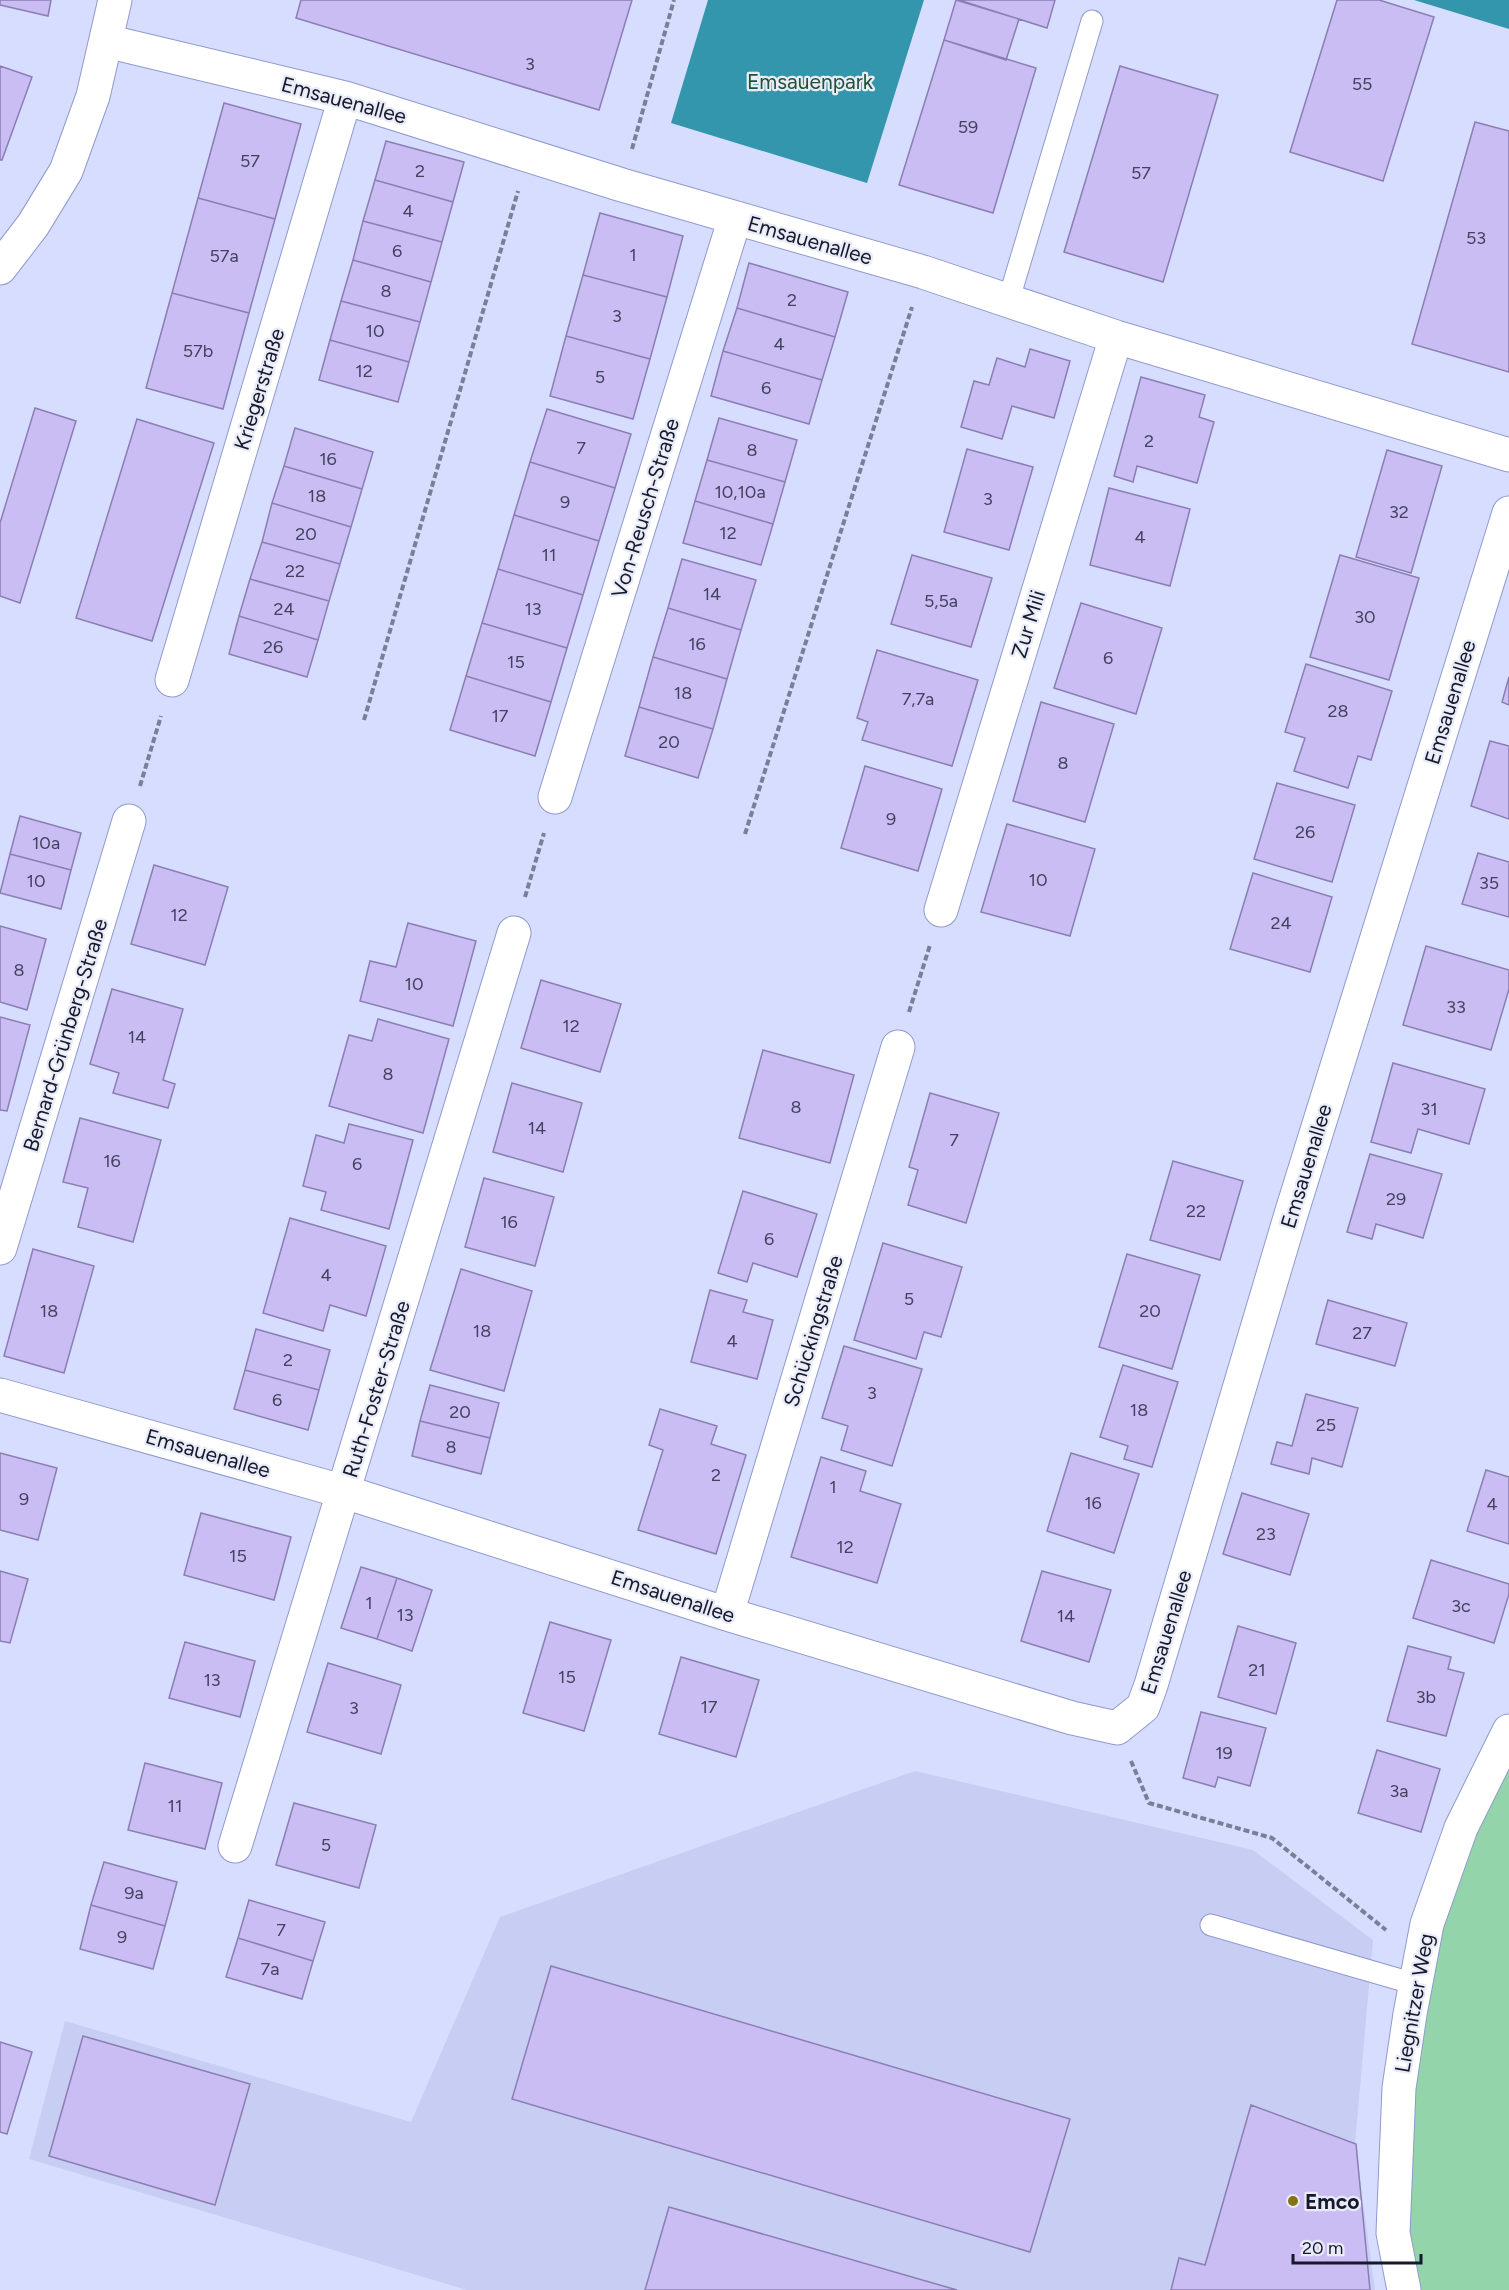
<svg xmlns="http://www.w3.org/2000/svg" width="1509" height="2290" font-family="Figtree,sans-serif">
  <rect width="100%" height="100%" fill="#d6ddff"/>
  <path fill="#c7cdf3" d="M915,1771L1253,1850L1373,1940L1355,2144L1375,2290H467L29,2159L65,2021L411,2122L500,1917Z"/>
  <path fill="#94d4ab" d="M1509,1763V2290H1418L1409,2230L1413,2090L1439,1927L1475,1833Z"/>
  <path fill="#3396ac" d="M708,0H924L867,183L671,123Z
    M1414,0H1509V29Z"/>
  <path fill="#cabdf4" stroke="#8b7eb2" stroke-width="1.5" d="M0,0H51L48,16L0,5Z
    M301,0H632L599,110L296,18Z
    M956,0L1019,19L1006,60L944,40Z
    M959,0H1055L1047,28Z
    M1337,0H1379L1434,17L1383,181L1290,152Z
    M944,40L1036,68L993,213L899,185Z
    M0,66L32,77L2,160H0Z
    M1120,66L1218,95L1163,282L1064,252Z
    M224,103L301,124L275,219L198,198Z
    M1475,122L1509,131V372L1412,344Z
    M386,141L464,162L453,202L375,180Z
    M375,180L453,202L442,242L363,221Z
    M198,198L275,219L249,313L172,293Z
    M600,213L683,236L667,297L583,275Z
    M363,221L442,242L431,282L353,260Z
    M353,260L431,282L420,322L341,301Z
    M749,263L848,292L835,337L737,308Z
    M583,275L667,297L650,359L566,336Z
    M172,293L249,313L223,409L146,388Z
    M341,301L420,322L409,362L330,340Z
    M737,308L835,337L822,380L723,351Z
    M566,336L650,359L633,419L550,396Z
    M330,340L409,362L398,402L319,380Z
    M1030,349L1070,361L1054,418L1012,406L1002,439L961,427L974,381L989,385L997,358L1025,367Z
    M723,351L822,380L809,424L711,396Z
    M1141,377L1205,395L1199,417L1214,422L1197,483L1137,466L1133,482L1114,476Z
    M35,408L76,421L20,603L0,596V523Z
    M547,409L631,434L615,488L530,462Z
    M719,418L797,440L785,482L707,460Z
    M137,419L214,443L152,641L76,618Z
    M295,428L373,452L362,489L284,466Z
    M967,449L1033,467L1009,550L944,532Z
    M1387,450L1442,466L1411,573L1356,557Z
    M707,460L785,482L773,524L695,501Z
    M530,462L615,488L599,541L514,515Z
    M284,466L362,489L351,527L272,503Z
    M1109,488L1190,509L1170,586L1090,565Z
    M695,501L773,524L761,565L683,543Z
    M272,503L351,527L340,564L262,542Z
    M514,515L599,541L583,595L498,569Z
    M262,542L340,564L329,601L250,579Z
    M912,555L992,578L971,647L891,624Z
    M1340,555L1419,578L1389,680L1310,657Z
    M682,559L756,580L741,630L668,608Z
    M498,569L583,595L567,648L482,623Z
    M250,579L329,601L318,640L239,616Z
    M1081,603L1162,628L1136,714L1054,688Z
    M668,608L741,630L727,679L653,657Z
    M239,616L318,640L307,677L229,654Z
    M482,623L567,648L551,702L466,676Z
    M877,650L978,680L952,766L862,740L868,722L857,718Z
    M653,657L727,679L713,729L639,707Z
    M1306,664L1392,691L1371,760L1358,756L1348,788L1294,771L1305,738L1285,732Z
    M466,676L551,702L535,756L450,730Z
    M1509,677V705L1502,702Z
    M1041,702L1114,724L1085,822L1013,801Z
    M639,707L713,729L698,778L625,756Z
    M1490,741L1509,746V819L1471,806Z
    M865,766L942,789L918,871L841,848Z
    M1277,783L1355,805L1332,882L1254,859Z
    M20,816L81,833L71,870L10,854Z
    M1007,824L1095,849L1070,936L981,912Z
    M1478,853L1509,862V917L1462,904Z
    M10,854L71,870L61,909L0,893Z
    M154,865L228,887L205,965L131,944Z
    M1253,873L1332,897L1310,972L1230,949Z
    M408,923L476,941L453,1026L360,1001L370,961L396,967Z
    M0,926L46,939L27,1010L0,1002Z
    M1426,946L1509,970V989L1491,1050L1403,1025Z
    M541,980L621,1004L600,1072L521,1048Z
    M112,989L183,1009L163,1080L175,1084L168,1108L113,1093L119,1073L90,1064Z
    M0,1017L30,1025L7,1111L0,1110Z
    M378,1019L449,1039L423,1133L329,1106L349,1035L372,1041Z
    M763,1050L854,1075L830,1163L739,1138Z
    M1393,1063L1485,1089L1469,1144L1418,1129L1411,1153L1371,1142Z
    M512,1083L582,1103L563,1172L493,1152Z
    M930,1093L999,1113L966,1223L908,1205L918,1170L909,1167Z
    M80,1118L161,1140L133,1242L78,1227L88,1188L63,1182Z
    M349,1124L413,1140L389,1229L321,1210L326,1192L303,1186L316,1135L344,1143Z
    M1370,1154L1442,1174L1423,1238L1376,1224L1372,1239L1347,1232Z
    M1173,1161L1243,1181L1220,1260L1150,1240Z
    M484,1178L554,1197L535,1266L465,1247Z
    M743,1191L817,1214L797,1277L753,1263L747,1282L718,1273Z
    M290,1218L386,1246L366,1316L330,1305L323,1331L263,1313Z
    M883,1243L962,1267L941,1337L924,1332L916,1359L854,1340Z
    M33,1249L94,1266L64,1373L4,1356Z
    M1127,1254L1200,1275L1172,1369L1099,1347Z
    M461,1269L532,1291L504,1391L430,1370Z
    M710,1290L747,1300L743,1312L773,1320L757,1379L691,1362Z
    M1328,1300L1407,1323L1395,1366L1316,1344Z
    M256,1329L330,1350L319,1390L245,1370Z
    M844,1346L922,1369L892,1466L841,1450L848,1426L822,1418Z
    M1123,1365L1178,1382L1152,1467L1124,1459L1128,1446L1100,1437Z
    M245,1370L319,1390L308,1430L234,1409Z
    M430,1385L499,1403L490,1438L420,1421Z
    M1306,1394L1358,1408L1342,1467L1312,1458L1309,1474L1271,1464L1277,1442L1292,1446Z
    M660,1409L717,1426L711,1444L746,1455L716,1554L638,1530L663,1450L649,1445Z
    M420,1421L490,1438L481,1474L412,1456Z
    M0,1453L57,1468L38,1540L0,1530Z
    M1071,1453L1139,1474L1114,1553L1047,1531Z
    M821,1457L866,1471L860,1491L901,1504L877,1583L791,1557Z
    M1486,1470L1509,1477V1544L1467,1531Z
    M1242,1493L1309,1514L1290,1575L1223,1554Z
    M201,1513L291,1537L274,1600L184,1575Z
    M1431,1560L1509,1584V1594L1494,1643L1413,1618Z
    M361,1567L397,1578L377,1639L341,1628Z
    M0,1571L28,1579L10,1643L0,1641Z
    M1042,1571L1111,1590L1089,1662L1021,1641Z
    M397,1578L432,1590L412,1651L377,1639Z
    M550,1622L611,1640L584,1731L523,1713Z
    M1238,1626L1296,1643L1276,1714L1218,1697Z
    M185,1642L255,1661L240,1717L169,1698Z
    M1408,1646L1451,1657L1448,1669L1464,1673L1446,1736L1387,1721Z
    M681,1657L759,1680L736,1757L659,1734Z
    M328,1663L401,1685L381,1754L307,1732Z
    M1201,1712L1266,1728L1250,1786L1218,1777L1215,1787L1183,1778Z
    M1377,1750L1440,1769L1421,1832L1358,1813Z
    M145,1763L222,1783L205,1849L128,1830Z
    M294,1803L376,1825L359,1888L276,1865Z
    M104,1862L177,1882L165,1926L91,1905Z
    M249,1900L325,1922L313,1961L238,1938Z
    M91,1905L165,1926L153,1969L80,1949Z
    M238,1938L313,1961L302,1999L226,1977Z
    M551,1966L1070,2119L1030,2252L512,2099Z
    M83,2036L250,2084L215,2205L49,2156Z
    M0,2042L32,2052L7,2134L0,2132Z
    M1251,2105L1356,2144L1370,2290H1171L1179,2258L1205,2265Z
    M669,2207L957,2290H645Z"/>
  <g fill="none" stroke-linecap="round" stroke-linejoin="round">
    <g stroke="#909ace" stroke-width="23">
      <path id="lane" d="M1008,302L1092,21
        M1211,1925L1415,1984"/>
    </g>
    <g stroke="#909ace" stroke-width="35">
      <path id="street" d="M106,41L345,98L622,185L923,272L1116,337L1509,455
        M172,680L345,98
        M555,797L735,218
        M941,910L1116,337
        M0,1248L129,821
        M0,1395L345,1492L727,1614L1072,1718L1117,1728L1143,1707L1151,1685L1292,1211L1509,513
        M727,1614L898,1047
        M235,1846L514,933
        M1404,2290L1393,2233L1399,2088L1410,2014L1427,1924L1461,1828L1509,1731"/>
    </g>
    <g stroke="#909ace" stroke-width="35">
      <path id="secondary" d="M0,268L33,225L66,171L93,96L115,0"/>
    </g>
    <path stroke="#797e99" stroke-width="4" stroke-dasharray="6 3" stroke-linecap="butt" d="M632,149L674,0
      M364,720L518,191
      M140,786L161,716
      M745,834L912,307
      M525,897L544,833
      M909,1012L930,945
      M1131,1761L1149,1803L1272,1838L1386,1930"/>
    <use href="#lane" stroke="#fff" stroke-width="21"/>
    <use href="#street" stroke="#fff" stroke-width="33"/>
    <use href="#secondary" stroke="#fff" stroke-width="33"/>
  </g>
  <circle fill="#867213" stroke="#e9ecf7" stroke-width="2" cx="1293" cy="2201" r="6"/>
  <g text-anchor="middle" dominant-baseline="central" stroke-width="4.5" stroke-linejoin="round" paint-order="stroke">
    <g font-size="18" fill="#43425f">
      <text x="530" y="64">3</text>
      <text x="1362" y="84">55</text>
      <text x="968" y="127">59</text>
      <text x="250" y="161">57</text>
      <text x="420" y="171">2</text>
      <text x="1141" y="173">57</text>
      <text x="408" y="211">4</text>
      <text x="1476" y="238">53</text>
      <text x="397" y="251">6</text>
      <text x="633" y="255">1</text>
      <text x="224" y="256">57a</text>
      <text x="386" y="291">8</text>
      <text x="792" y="300">2</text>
      <text x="617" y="316">3</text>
      <text x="375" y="331">10</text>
      <text x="779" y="344">4</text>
      <text x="198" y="351">57b</text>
      <text x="364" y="371">12</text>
      <text x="600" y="377">5</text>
      <text x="766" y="388">6</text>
      <text x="1149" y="441">2</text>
      <text x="581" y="448">7</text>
      <text x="752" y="450">8</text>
      <text x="328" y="459">16</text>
      <text x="740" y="492">10,10a</text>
      <text x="317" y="496">18</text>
      <text x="988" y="499">3</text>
      <text x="565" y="502">9</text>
      <text x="1399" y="512">32</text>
      <text x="728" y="533">12</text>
      <text x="306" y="534">20</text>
      <text x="1140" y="537">4</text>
      <text x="549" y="555">11</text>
      <text x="295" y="571">22</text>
      <text x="712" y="594">14</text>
      <text x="941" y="601">5,5a</text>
      <text x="284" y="609">24</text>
      <text x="533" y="609">13</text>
      <text x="1365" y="617">30</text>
      <text x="697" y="644">16</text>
      <text x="273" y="647">26</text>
      <text x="1108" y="658">6</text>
      <text x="516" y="662">15</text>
      <text x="683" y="693">18</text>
      <text x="918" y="699">7,7a</text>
      <text x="1338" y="711">28</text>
      <text x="500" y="716">17</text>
      <text x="669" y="742">20</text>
      <text x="1063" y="763">8</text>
      <text x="891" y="819">9</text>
      <text x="1305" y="832">26</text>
      <text x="46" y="843">10a</text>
      <text x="1038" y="880">10</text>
      <text x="36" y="881">10</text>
      <text x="1489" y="883">35</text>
      <text x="179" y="915">12</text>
      <text x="1281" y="923">24</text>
      <text x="19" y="970">8</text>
      <text x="414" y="984">10</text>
      <text x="1456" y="1007">33</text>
      <text x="571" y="1026">12</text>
      <text x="137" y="1037">14</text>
      <text x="388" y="1074">8</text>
      <text x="796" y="1107">8</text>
      <text x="1429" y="1109">31</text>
      <text x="537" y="1128">14</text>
      <text x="954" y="1140">7</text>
      <text x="112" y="1161">16</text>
      <text x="357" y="1164">6</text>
      <text x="1396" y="1199">29</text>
      <text x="1196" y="1211">22</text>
      <text x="509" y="1222">16</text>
      <text x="769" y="1239">6</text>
      <text x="326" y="1275">4</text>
      <text x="909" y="1299">5</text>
      <text x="49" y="1311">18</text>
      <text x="1150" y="1311">20</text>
      <text x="482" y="1331">18</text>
      <text x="1362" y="1333">27</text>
      <text x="732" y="1341">4</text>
      <text x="288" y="1360">2</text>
      <text x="872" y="1393">3</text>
      <text x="277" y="1400">6</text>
      <text x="1139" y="1410">18</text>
      <text x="460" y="1412">20</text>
      <text x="1326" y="1425">25</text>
      <text x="451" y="1447">8</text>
      <text x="716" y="1475">2</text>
      <text x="833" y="1487">1</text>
      <text x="24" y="1499">9</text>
      <text x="1093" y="1503">16</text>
      <text x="1492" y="1504">4</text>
      <text x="1266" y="1534">23</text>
      <text x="845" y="1547">12</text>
      <text x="238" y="1556">15</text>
      <text x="369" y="1603">1</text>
      <text x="1461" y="1606">3c</text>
      <text x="405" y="1615">13</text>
      <text x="1066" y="1616">14</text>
      <text x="1257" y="1670">21</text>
      <text x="567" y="1677">15</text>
      <text x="212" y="1680">13</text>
      <text x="1426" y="1697">3b</text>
      <text x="709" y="1707">17</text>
      <text x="354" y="1708">3</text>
      <text x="1224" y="1753">19</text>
      <text x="1399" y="1791">3a</text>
      <text x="175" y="1806">11</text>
      <text x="326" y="1845">5</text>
      <text x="134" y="1893">9a</text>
      <text x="281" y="1930">7</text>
      <text x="122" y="1937">9</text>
      <text x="270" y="1969">7a</text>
    </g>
    <g font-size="21" fill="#1f5336" stroke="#e9ecf7">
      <text x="810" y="81">Emsauenpark</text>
    </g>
    <g font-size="21" fill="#16192d" stroke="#e9ecf7">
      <text transform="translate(344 100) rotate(15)">Emsauenallee</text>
      <text transform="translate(810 240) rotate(16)">Emsauenallee</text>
      <text transform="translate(259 389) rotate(-73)">Kriegerstraße</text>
      <text transform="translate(645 508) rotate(-73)">Von-Reusch-Straße</text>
      <text transform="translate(1028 624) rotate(-73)">Zur Mili</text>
      <text transform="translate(1450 702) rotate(-73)">Emsauenallee</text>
      <text transform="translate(65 1035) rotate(-73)">Bernard-Grünberg-Straße</text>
      <text transform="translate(1306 1166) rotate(-73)">Emsauenallee</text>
      <text transform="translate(813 1331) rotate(-73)">Schückingstraße</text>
      <text transform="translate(376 1389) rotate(-73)">Ruth-Foster-Straße</text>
      <text transform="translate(208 1453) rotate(16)">Emsauenallee</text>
      <text transform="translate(673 1596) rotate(18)">Emsauenallee</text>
      <text transform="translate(1166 1632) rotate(-73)">Emsauenallee</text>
      <text transform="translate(1414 2003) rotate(-80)">Liegnitzer Weg</text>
    </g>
    <g font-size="21" font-weight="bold" fill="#16192d" stroke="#e9ecf7" text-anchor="start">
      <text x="1305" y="2201">Emco</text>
    </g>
  </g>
  <path d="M1293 2254v9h128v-9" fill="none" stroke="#16192d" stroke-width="3"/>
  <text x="1302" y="2254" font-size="18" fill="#16192d" stroke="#e9ecf7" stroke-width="4.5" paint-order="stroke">20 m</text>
</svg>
